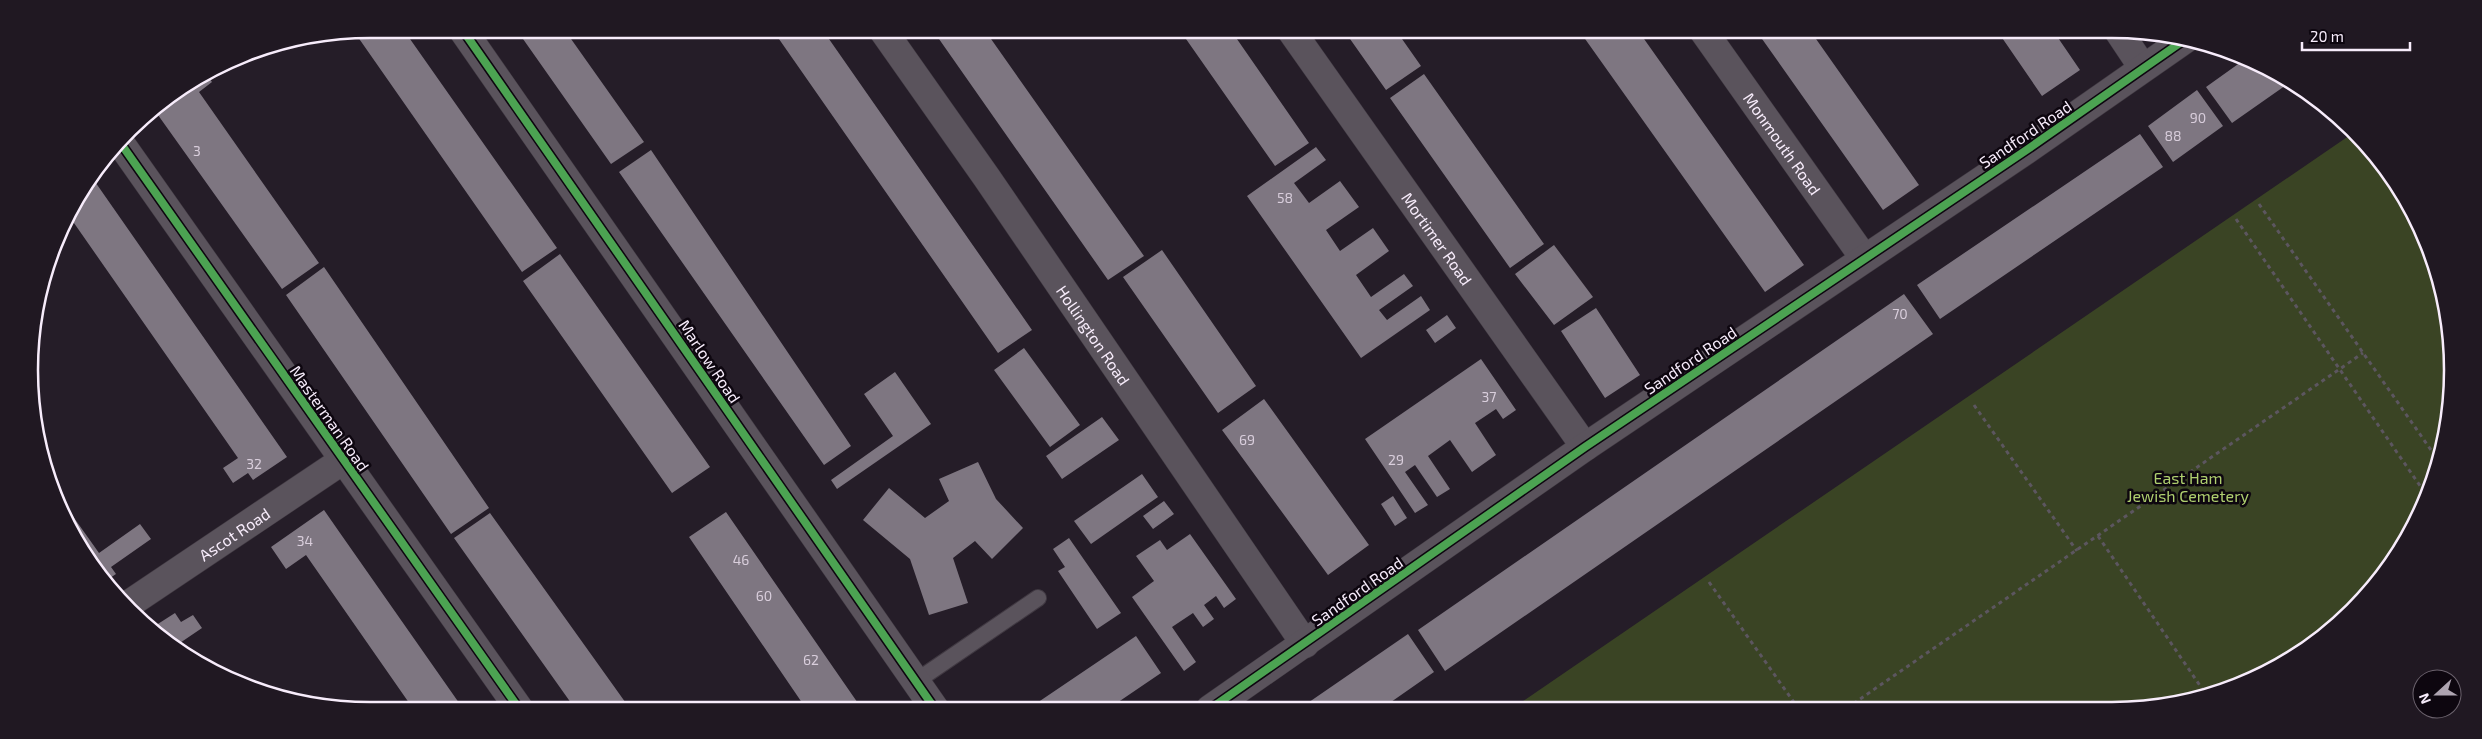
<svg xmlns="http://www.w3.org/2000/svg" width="2482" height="739" font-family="'Exo 2',sans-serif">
  <rect width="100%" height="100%" fill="#251d28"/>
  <path fill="#3a4424" d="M2356,131L2396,180L2427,239L2447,303L2453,369L2447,436L2408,540L2337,626L2263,675L2157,707L1513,708Z"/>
  <path fill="#7e7681" d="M370,29H403L557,248L522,272L353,30Z
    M516,29H564L644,142L611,164Z
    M772,29H822L1032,330L998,353Z
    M932,29H984L1144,256L1108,280Z
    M1179,29H1230L1309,143L1275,166Z
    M1343,29H1395L1421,66L1386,90Z
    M1578,29H1637L1804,265L1765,292Z
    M1755,29H1809L1919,185L1883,210Z
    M1996,29H2052L2080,70L2042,96Z
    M2248,57L2292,81L2232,123L2206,87Z
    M1424,74L1544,244L1510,268L1390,98Z
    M207,75L212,82L199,92L319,263L282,289L153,108Z
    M2197,90L2223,126L2173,162L2148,126Z
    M2140,134L2163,167L1940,319L1917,285Z
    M1316,147L1326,160L1294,183L1309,203L1340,181L1359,207L1326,230L1340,251L1373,228L1389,251L1356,275L1371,297L1404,274L1413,286L1379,310L1387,320L1421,296L1430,310L1361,358L1247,196Z
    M651,150L851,446L824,465L619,172Z
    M91,176L287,457L253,480L248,473L233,483L223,468L238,458L67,213Z
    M1554,245L1593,297L1554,325L1515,274Z
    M1162,250L1256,386L1218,413L1123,277Z
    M560,254L710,467L672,493L523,281Z
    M324,267L489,508L451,534L286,295Z
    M1904,294L1933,334L1445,671L1418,630Z
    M1596,308L1640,375L1605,398L1561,331Z
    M1447,315L1456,328L1435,343L1426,330Z
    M1024,348L1080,425L1050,447L994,370Z
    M1481,359L1516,410L1503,419L1496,409L1475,423L1496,455L1472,472L1450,440L1428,456L1450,489L1437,497L1415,465L1405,472L1428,505L1415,513L1365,439Z
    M895,372L931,424L837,489L831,480L893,436L864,394Z
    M1264,399L1369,545L1328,575L1222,430Z
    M1102,417L1119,440L1062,479L1046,456Z
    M978,462L996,499L1023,528L992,559L975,541L953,558L968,603L929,615L910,559L863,520L889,488L925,518L949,501L939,479Z
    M1142,474L1158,497L1091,544L1074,521Z
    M50,484L99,553L140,524L151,539L111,567L116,574L104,582L64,520Z
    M1393,496L1407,518L1395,526L1381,504Z
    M1164,501L1174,514L1153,529L1143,516Z
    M324,510L340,533L464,710H414L306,555L286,569L271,547Z
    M726,512L835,670L862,709L807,710L689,537Z
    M490,513L628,706L623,710H576L454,538Z
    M1190,534L1236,599L1224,608L1216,596L1204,605L1214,619L1203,627L1193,613L1172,627L1196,662L1184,671L1132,597L1154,581L1136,556L1160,540L1167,550Z
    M1069,538L1121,613L1097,629L1058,571L1065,567L1053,549Z
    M175,613L181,622L193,615L202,628L174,647L150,629Z
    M1408,634L1434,672L1381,709H1299Z
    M1136,636L1161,673L1108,709H1028Z"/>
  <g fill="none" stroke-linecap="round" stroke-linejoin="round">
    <g stroke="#403942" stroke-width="18">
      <path id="service" d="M915,682L1038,598"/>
    </g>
    <g stroke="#403942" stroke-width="29">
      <g id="minor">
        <path d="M462,29L935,709"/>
        <path id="s1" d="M882,29L987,178L1305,644"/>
        <path id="s2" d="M1290,29L1585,447"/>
        <path id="s3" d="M1702,29L1864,258"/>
        <path d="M2117,29L2143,68"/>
        <path d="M119,141L520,710"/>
        <path id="s4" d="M126,606L342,461"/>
        <path d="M1210,709L1585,447L2028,149L2187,38"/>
      </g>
    </g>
    <path stroke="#5c565f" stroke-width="3" stroke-dasharray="4 4" stroke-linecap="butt" d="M2259,204L2438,460
      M2236,219L2425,493
      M1974,405L2077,551
      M2098,536L2205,693
      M1709,582L1798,708
      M1847,708L2363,353"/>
    <use href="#service" stroke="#5a535c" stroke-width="16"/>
    <use href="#minor" stroke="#5a535c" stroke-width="28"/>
    <g stroke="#0d060f" stroke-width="11">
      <path id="cycleway" d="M462,29L935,709
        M119,141L520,710
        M1210,709L1585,447L2028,149L2187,38"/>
    </g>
    <use href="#cycleway" stroke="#4ca352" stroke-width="8"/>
  </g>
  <g text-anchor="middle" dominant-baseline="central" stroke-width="5" stroke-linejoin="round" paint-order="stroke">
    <g font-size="14" fill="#d9cedc">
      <text x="2198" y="117">90</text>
      <text x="2173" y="135">88</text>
      <text x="197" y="150">3</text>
      <text x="1285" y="197">58</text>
      <text x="1900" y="313">70</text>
      <text x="1489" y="396">37</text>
      <text x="1247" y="439">69</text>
      <text x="1396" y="459">29</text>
      <text x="254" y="463">32</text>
      <text x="305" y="540">34</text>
      <text x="741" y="559">46</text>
      <text x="764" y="595">60</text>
      <text x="811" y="659">62</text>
    </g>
    <g font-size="16" fill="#f7ecfb" stroke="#0d060f">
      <text transform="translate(2025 134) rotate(-34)">Sandford Road</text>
      <text stroke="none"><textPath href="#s3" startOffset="140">Monmouth Road</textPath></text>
      <text stroke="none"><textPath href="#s2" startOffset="256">Mortimer Road</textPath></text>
      <text stroke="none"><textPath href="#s1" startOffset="372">Hollington Road</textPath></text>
      <text transform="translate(1690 360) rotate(-34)">Sandford Road</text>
      <text transform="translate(710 361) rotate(56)">Marlow Road</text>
      <text transform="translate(330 418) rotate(55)">Masterman Road</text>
      <text stroke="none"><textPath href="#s4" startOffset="130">Ascot Road</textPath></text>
      <text transform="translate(1357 591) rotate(-35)">Sandford Road</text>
    </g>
    <g font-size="16" fill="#afcf6f" stroke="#0d060f">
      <text x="2188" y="477">East Ham<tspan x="2188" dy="18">Jewish Cemetery</tspan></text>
    </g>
  </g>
  <path d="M0 0H2482V739H0ZM370 38H2112A332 332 0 0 1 2444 370V370A332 332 0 0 1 2112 702H370A332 332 0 0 1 38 370V370A332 332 0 0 1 370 38Z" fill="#201822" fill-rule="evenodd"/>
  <path fill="none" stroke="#f7ecfb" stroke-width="2.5" d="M370 38H2112A332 332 0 0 1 2444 370V370A332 332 0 0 1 2112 702H370A332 332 0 0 1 38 370V370A332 332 0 0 1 370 38Z"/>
  <g transform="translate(2437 694) rotate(249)"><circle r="24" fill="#0d060f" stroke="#6b626d"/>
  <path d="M0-4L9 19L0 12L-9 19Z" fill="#aea4b1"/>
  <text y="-8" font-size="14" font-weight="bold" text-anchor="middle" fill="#f7ecfb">N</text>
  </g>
  <path d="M2302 42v8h108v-8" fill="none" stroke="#f7ecfb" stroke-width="2.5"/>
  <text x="2310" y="42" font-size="15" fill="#f7ecfb" stroke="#0d060f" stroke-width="4" paint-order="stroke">20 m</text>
</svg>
